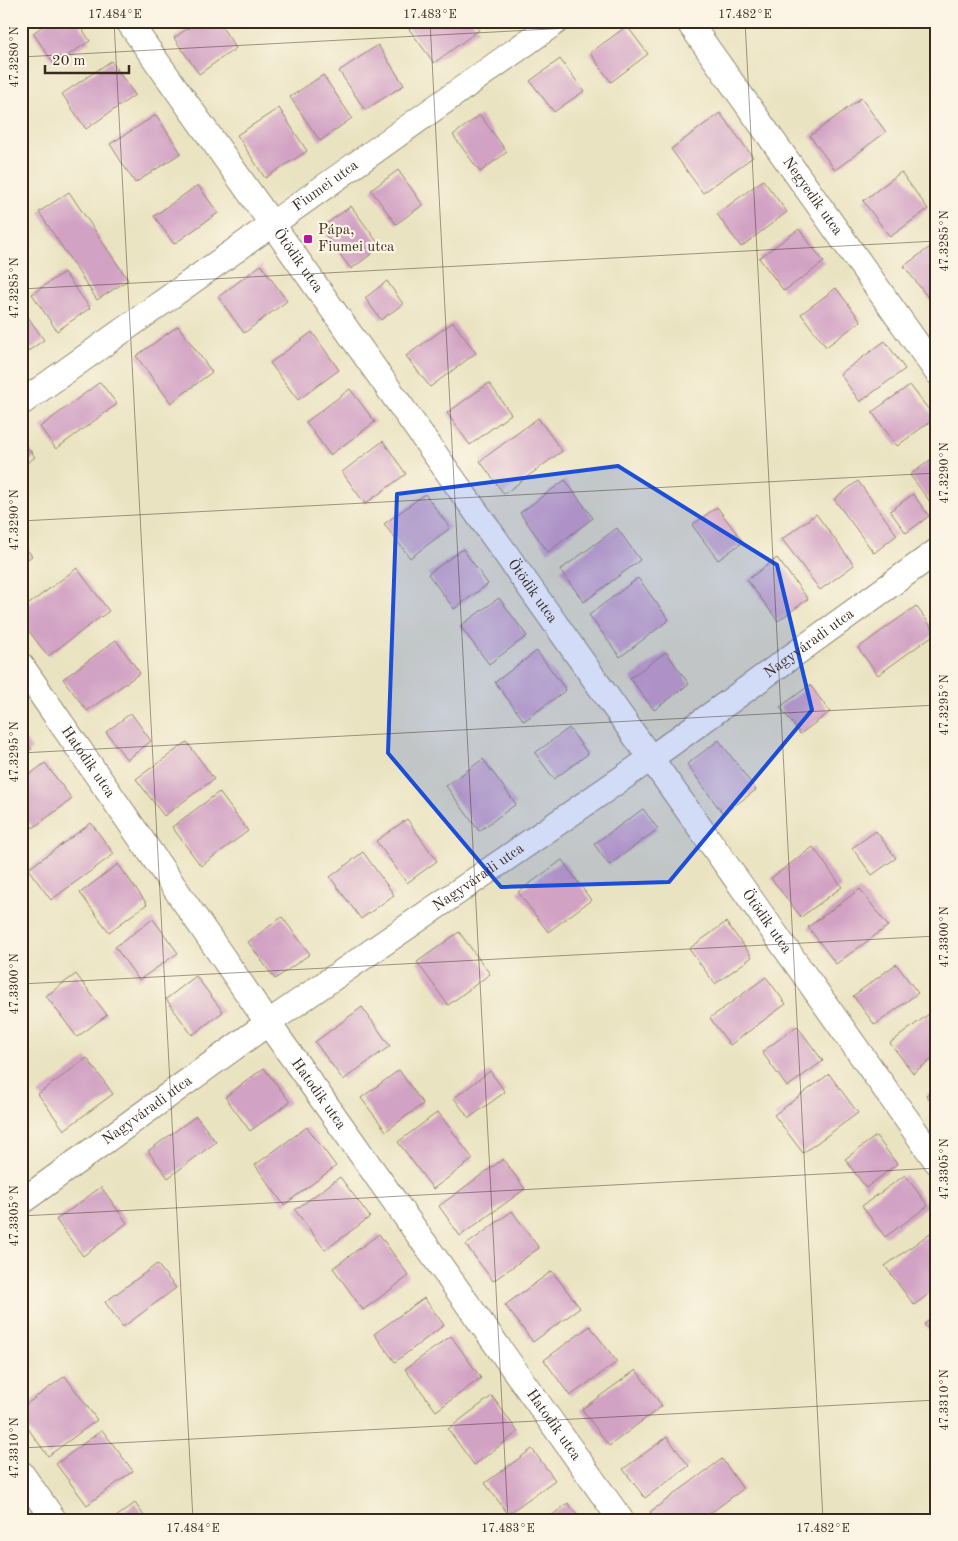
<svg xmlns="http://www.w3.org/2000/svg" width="958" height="1541" font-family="'Old Standard TT',serif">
  <rect width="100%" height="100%" fill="#fcf5e5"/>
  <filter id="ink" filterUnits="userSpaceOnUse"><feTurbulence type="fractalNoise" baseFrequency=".02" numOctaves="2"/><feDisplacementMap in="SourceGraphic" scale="10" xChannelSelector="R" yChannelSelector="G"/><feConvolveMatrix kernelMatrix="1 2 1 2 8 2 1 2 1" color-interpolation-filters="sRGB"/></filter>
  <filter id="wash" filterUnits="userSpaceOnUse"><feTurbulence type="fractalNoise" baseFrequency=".0096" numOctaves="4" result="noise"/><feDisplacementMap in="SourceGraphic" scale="20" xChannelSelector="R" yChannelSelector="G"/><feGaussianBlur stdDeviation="1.12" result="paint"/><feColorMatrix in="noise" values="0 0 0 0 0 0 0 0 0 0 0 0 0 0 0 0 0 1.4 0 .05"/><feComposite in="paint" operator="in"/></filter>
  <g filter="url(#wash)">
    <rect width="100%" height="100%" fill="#eae3c1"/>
    <g id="blocks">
      <path fill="#d2a2c4" d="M50,21H77L90,41L54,64L33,33Z
        M198,21H218L236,48L199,74L174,38Z
        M419,21H472L479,30L434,63L409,29Z
        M627,26L648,54L611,82L590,53Z
        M378,45L404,85L365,110L339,71Z
        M560,59L584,91L554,112L530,81Z
        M111,61L135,95L86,129L62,94Z
        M323,75L352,118L320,141L290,97Z
        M861,98L886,132L835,170L810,136Z
        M279,108L307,151L265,178L237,135Z
        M720,113L753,157L703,193L671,149Z
        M156,115L181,153L135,183L110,144Z
        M480,115L507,152L480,172L453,135Z
        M398,170L423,205L396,224L371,190Z
        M901,172L928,209L890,237L863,201Z
        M763,180L787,212L741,247L717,214Z
        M198,185L218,213L174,244L154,216Z
        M69,192L128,280L97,300L39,212Z
        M351,206L381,247L351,269L320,228Z
        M799,229L824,262L784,291L759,258Z
        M937,242V300L932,303L904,266Z
        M261,265L287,301L244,333L218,297Z
        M64,272L90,308L57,331L32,294Z
        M387,281L403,304L381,320L365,298Z
        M836,288L861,321L826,347L801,314Z
        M23,310L44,340L21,356V311Z
        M453,322L476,353L430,387L406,356Z
        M178,326L212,372L171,403L136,356Z
        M312,332L339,370L298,400L270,363Z
        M885,341L905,369L860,402L840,374Z
        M100,382L117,404L56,449L40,427Z
        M489,383L511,414L470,445L447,413Z
        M910,385L935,418L897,446L872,412Z
        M350,389L375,422L330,455L306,422Z
        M538,418L562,451L504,494L480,461Z
        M21,439L35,457L21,467Z
        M383,441L406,474L365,504L342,472Z
        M937,455V511L910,475Z
        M565,480L593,518L548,552L520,513Z
        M858,481L897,535L874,553L834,499Z
        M425,494L450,528L410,558L384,524Z
        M913,494L929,516L906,533L890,511Z
        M717,507L743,542L718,560L692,525Z
        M816,514L854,565L820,590L782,539Z
        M617,528L640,560L584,602L560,570Z
        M21,542L32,556L21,564Z
        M463,549L488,584L454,609L428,574Z
        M777,558L808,599L778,621L747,580Z
        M77,568L109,611L48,656L21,621V610Z
        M638,578L669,620L620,657L589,615Z
        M499,598L527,636L489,664L460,626Z
        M916,606L936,633L878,675L858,648Z
        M116,640L140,673L87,711L63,679Z
        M537,651L566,690L524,721L495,682Z
        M666,652L689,684L654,710L630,678Z
        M810,685L830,712L800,734L780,707Z
        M131,713L151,741L127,760L106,732Z
        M569,728L588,754L554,779L535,753Z
        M21,734L32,749L21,757Z
        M719,740L756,790L723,814L687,764Z
        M187,742L214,779L164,816L136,779Z
        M483,759L516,804L479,831L446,786Z
        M45,763L72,799L33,828L21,812V781Z
        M219,792L248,831L201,866L172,827Z
        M643,809L658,829L609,865L594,844Z
        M407,819L437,861L407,883L376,841Z
        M91,823L114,854L51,900L28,869Z
        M876,831L896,858L872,875L852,848Z
        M813,847L842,887L801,917L771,878Z
        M363,852L394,895L361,919L330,877Z
        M562,860L591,900L548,932L518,892Z
        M118,864L147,904L109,932L80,893Z
        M860,889L888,926L836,964L808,927Z
        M282,917L310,954L275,979L248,942Z
        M153,919L178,953L139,980L115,947Z
        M726,922L752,957L715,984L689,949Z
        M459,932L490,974L448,1005L417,962Z
        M896,964L918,993L875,1025L853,996Z
        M76,974L107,1015L77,1037L46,996Z
        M196,976L223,1012L192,1035L166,999Z
        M766,977L786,1004L730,1045L710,1018Z
        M362,1007L390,1046L343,1080L315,1042Z
        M929,1014L937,1024V1056L913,1073L890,1043Z
        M797,1026L823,1061L787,1087L762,1052Z
        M87,1058L113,1094L64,1130L38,1094Z
        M264,1068L290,1102L250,1131L225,1097Z
        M399,1070L423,1104L386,1131L361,1098Z
        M490,1071L505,1092L469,1118L454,1098Z
        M829,1074L858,1113L803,1153L774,1115Z
        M937,1087V1109L926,1095Z
        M438,1112L473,1159L433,1189L398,1142Z
        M196,1116L216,1142L168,1178L148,1151Z
        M307,1127L336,1166L284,1205L255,1165Z
        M876,1136L897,1164L866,1188L845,1159Z
        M503,1159L525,1189L460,1236L439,1206Z
        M905,1175L928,1206L885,1237L862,1206Z
        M340,1177L370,1217L325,1250L295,1210Z
        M101,1187L127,1223L83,1256L56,1220Z
        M512,1211L539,1248L493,1281L466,1245Z
        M937,1228V1288L914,1305L885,1266Z
        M379,1234L409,1276L363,1310L333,1268Z
        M157,1264L176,1288L123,1327L105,1302Z
        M552,1271L580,1308L533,1342L505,1305Z
        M424,1298L444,1325L395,1362L374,1334Z
        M937,1315V1340L924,1324Z
        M590,1326L617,1362L570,1396L544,1360Z
        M451,1336L481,1378L436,1411L405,1369Z
        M636,1370L662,1406L609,1446L582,1409Z
        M65,1376L97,1420L48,1456L21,1419V1408Z
        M492,1396L518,1432L474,1465L448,1429Z
        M102,1430L133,1471L87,1505L56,1464Z
        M667,1437L689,1466L645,1498L623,1469Z
        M532,1449L555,1480L508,1514L485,1483Z
        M722,1459L743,1489L701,1520H656L650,1512Z
        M135,1503L147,1520H112Z
        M568,1503L581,1520H546Z"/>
    </g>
  </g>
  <g filter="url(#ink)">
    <use href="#blocks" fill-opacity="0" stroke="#928670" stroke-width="1"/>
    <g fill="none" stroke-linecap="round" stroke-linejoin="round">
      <g stroke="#928670" stroke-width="27">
        <g id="minor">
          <path id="s1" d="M128,21L937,1162"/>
          <path id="s2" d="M688,21L937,372"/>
          <path id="s3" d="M21,403L557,21"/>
          <path id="s4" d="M21,665L268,1023L621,1520"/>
          <path id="s5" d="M21,1202L268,1023L650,759L937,551"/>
          <path d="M21,1473L54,1520"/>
        </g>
      </g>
      <use href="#minor" stroke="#fff" stroke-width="25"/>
    </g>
  </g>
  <path fill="#1d4ed8" fill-opacity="0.2" stroke="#1d4ed8" stroke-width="4" stroke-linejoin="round" d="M618,466L777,565L812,710L669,882L501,887L388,753L397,494Z"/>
  <path fill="none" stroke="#3b2a1e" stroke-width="1" stroke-opacity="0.45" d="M114,21L193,1520M430,21L508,1520M745,21L823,1520M21,57L702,21M21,289L937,241M21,521L937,473M21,753L937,705M21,984L937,936M21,1216L937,1168M21,1448L937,1400"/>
  <rect fill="#b5179e" stroke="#fcf5e5" stroke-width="2" x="303" y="234" width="10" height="10" rx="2.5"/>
  <g text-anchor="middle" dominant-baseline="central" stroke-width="4.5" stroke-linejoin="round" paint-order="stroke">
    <g font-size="15" fill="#3b2a1e" stroke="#fcf5e5">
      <text stroke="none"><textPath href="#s3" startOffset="374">Fiumei utca</textPath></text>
      <text stroke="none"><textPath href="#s2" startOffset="215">Negyedik utca</textPath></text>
      <text stroke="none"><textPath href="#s1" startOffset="294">Ötödik utca</textPath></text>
      <text stroke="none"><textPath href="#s1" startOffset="699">Ötödik utca</textPath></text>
      <text stroke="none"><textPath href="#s5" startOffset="966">Nagyváradi utca</textPath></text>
      <text stroke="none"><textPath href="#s4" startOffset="118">Hatodik utca</textPath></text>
      <text stroke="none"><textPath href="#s5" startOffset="561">Nagyváradi utca</textPath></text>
      <text stroke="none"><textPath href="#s1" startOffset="1104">Ötödik utca</textPath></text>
      <text stroke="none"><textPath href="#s4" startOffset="522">Hatodik utca</textPath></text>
      <text stroke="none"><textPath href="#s5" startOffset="156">Nagyváradi utca</textPath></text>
      <text stroke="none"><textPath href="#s4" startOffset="928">Hatodik utca</textPath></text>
    </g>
    <g font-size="15" fill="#3b2a1e" stroke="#fcf5e5" text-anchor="start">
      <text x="318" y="230">Pápa,<tspan x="318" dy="17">Fiumei utca</tspan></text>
    </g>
  </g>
  <rect width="958" height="1541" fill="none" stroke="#fcf5e5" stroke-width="55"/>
  <path d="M45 65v8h84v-8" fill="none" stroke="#3b2a1e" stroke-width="2.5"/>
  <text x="52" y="65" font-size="15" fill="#3b2a1e" stroke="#fcf5e5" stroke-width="4" paint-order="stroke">20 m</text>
  <rect x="28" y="28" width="902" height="1486" fill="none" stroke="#3b2a1e" stroke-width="2"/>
  <g font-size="12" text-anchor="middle" fill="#3b2a1e">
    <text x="115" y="18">17.484°E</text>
    <text x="430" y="18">17.483°E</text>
    <text x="745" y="18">17.482°E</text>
    <text transform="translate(14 57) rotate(-90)" y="4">47.3280°N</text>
    <text transform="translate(944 241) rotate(-90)" y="4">47.3285°N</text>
    <text transform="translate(14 288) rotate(-90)" y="4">47.3285°N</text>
    <text transform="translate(944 473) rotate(-90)" y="4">47.3290°N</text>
    <text transform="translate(14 520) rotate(-90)" y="4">47.3290°N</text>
    <text transform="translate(944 705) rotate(-90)" y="4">47.3295°N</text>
    <text transform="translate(14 752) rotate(-90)" y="4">47.3295°N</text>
    <text transform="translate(944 937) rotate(-90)" y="4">47.3300°N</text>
    <text transform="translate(14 984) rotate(-90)" y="4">47.3300°N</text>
    <text transform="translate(944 1169) rotate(-90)" y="4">47.3305°N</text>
    <text transform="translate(14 1216) rotate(-90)" y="4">47.3305°N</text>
    <text transform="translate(944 1400) rotate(-90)" y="4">47.3310°N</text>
    <text transform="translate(14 1448) rotate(-90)" y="4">47.3310°N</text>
    <text x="193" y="1532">17.484°E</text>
    <text x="508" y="1532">17.483°E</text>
    <text x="823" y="1532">17.482°E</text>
  </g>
</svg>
